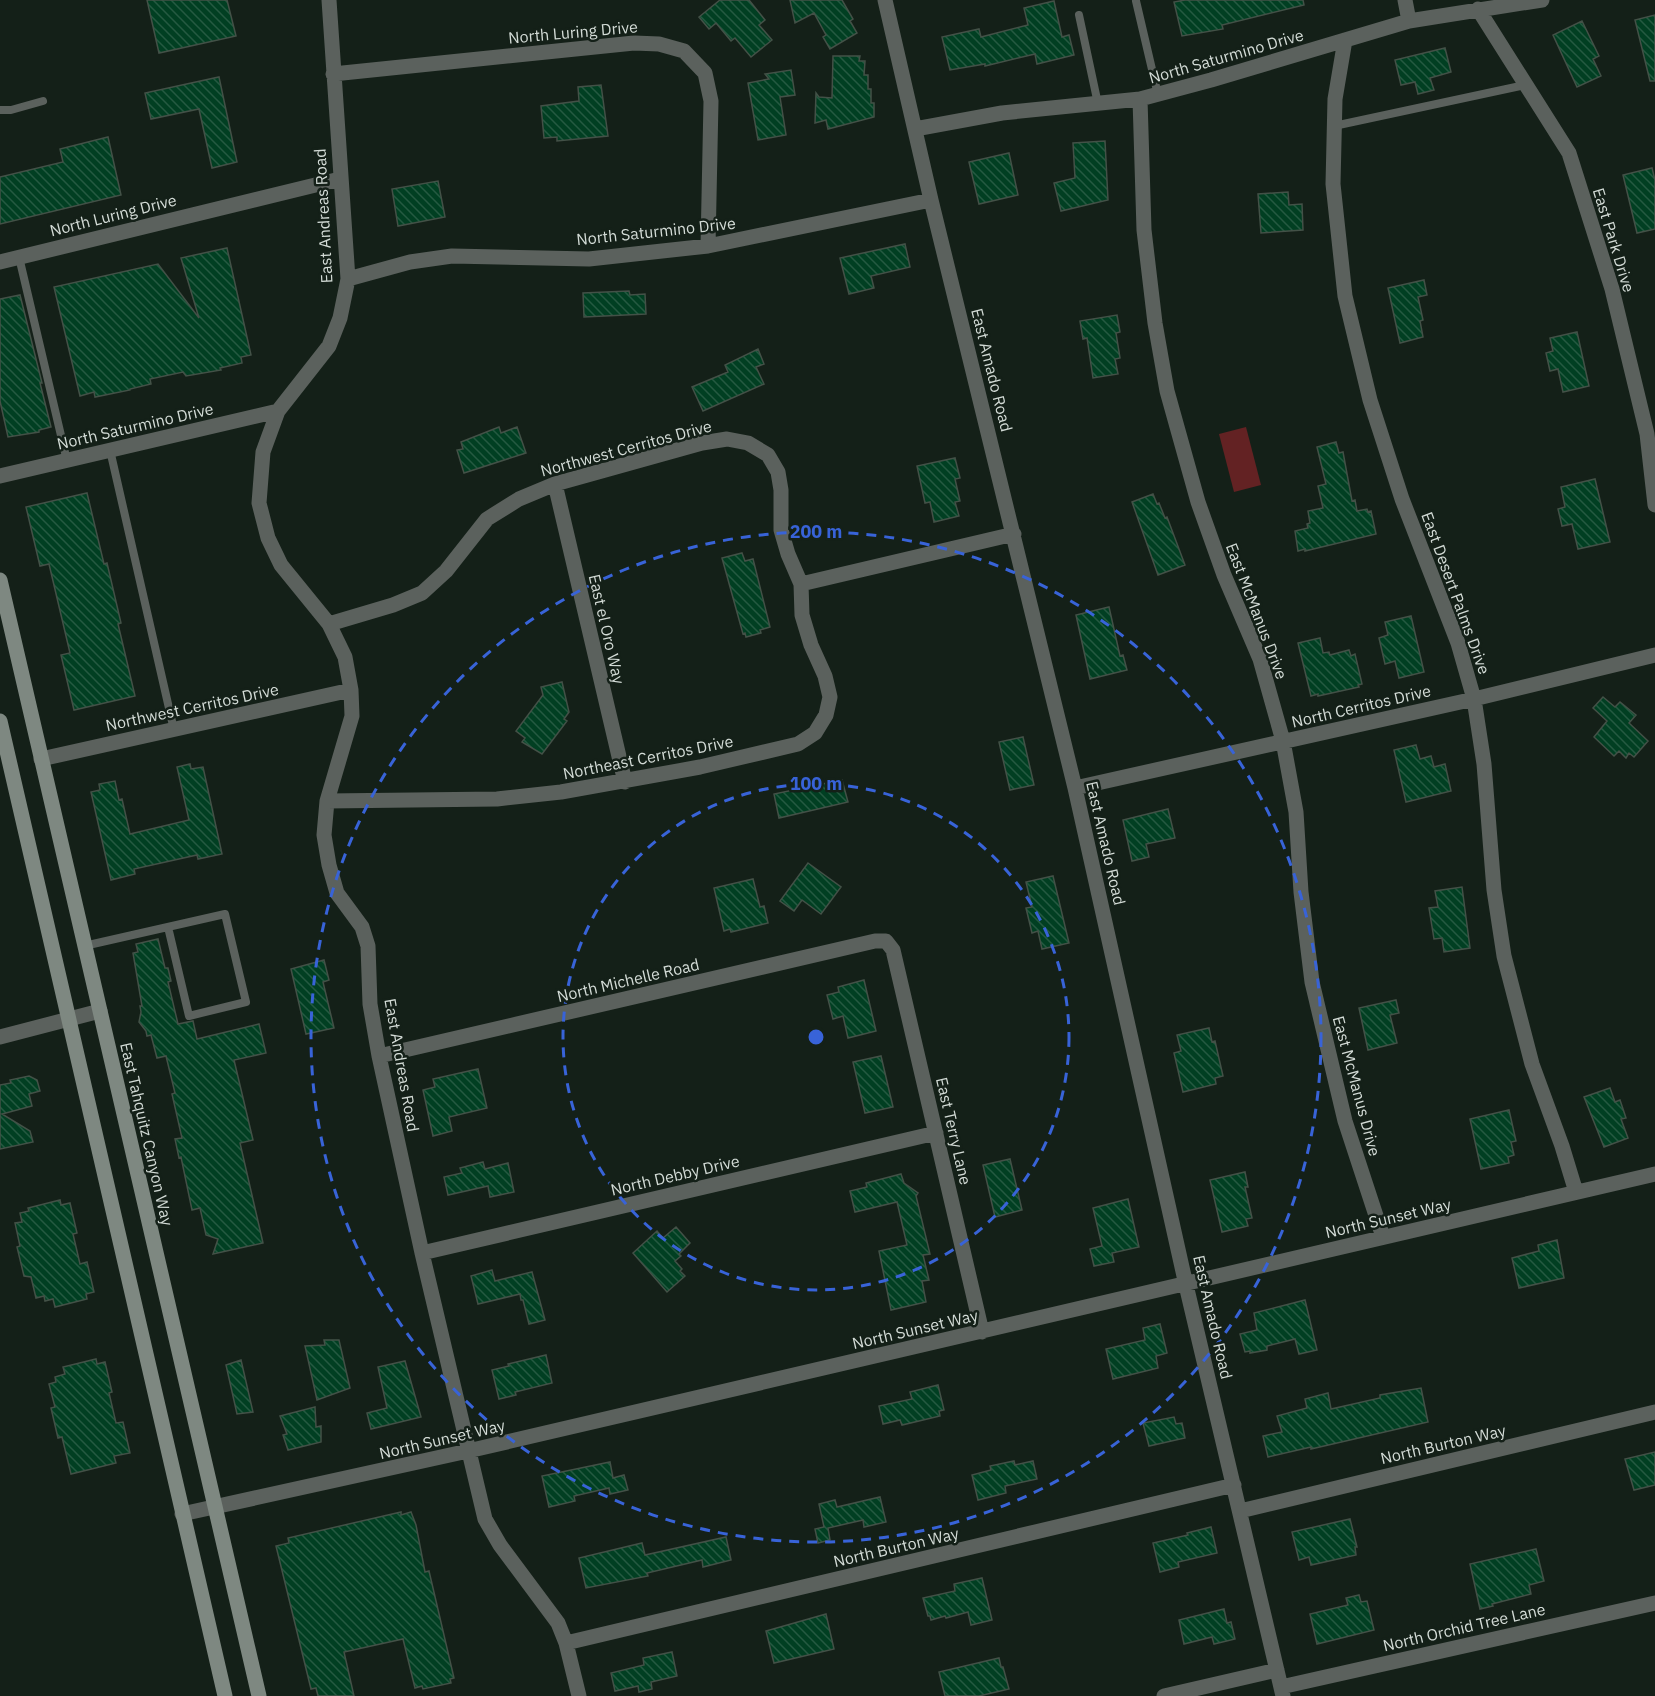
<svg xmlns="http://www.w3.org/2000/svg" width="1655" height="1696" font-family="'IBM Plex Sans',sans-serif">
  <defs>
    <pattern id="building-back-hatch" width="6" height="6" patternUnits="userSpaceOnUse" patternTransform="scale(1.5)"><rect width="6" height="6" fill="#013f22"/><path d="M-1 5l2 2M0 0l6 6M5-1l2 2" fill="none" stroke="#255a41"/></pattern>
  </defs>
  <rect width="100%" height="100%" fill="#142018"/>
  <path fill="#632223" d="M1246,427L1261,485L1234,492L1219,434Z"/>
  <path fill="url(#building-back-hatch)" stroke="#435147" stroke-width="1.5" d="M147,0H227L236,36L159,53Z
    M720,0H749L765,20L759,25L772,40L751,57L735,38L731,41L716,23L709,29L699,17Z
    M790,0H842L853,19L850,21L857,33L830,49L823,37L826,35L814,13L795,23Z
    M1185,0H1303L1304,5L1222,25L1223,29L1182,36L1174,2Z
    M1054,1L1062,37L1069,35L1074,55L1037,64L1035,54L985,66V64L950,70L942,37L979,29L981,37L1028,25L1024,8Z
    M1655,15V81H1650L1635,20Z
    M1582,21L1599,56L1593,59L1601,76L1577,87L1553,35Z
    M1445,48L1451,72L1430,78L1434,90L1418,94L1415,82L1401,85L1395,60Z
    M833,56H860L859,61H865L864,75H868V89H871V103H874V117L828,129L826,120L815,123L816,93L819,97L832,98Z
    M791,70L795,95L780,97L786,135L758,140L748,83L769,79L765,74Z
    M219,77L237,162L212,168L199,109L151,119L145,93Z
    M601,85L608,136L557,141V137L544,138L541,106L579,101L578,87Z
    M108,137L121,195L0,224V177L63,162L60,149Z
    M1105,141L1108,200L1061,211L1054,183L1075,178L1073,143Z
    M1009,153L1018,195L979,204L969,162Z
    M1652,168L1655,180V229L1637,233L1623,175Z
    M438,181L445,217L398,226L392,189Z
    M1288,192L1289,205L1302,204L1303,230L1261,233L1258,194Z
    M905,244L910,267L871,276L874,288L849,294L840,258Z
    M227,248L251,355L241,357L242,363L220,368L221,370L186,376L183,372L150,379L151,384L130,389V390L95,397L94,392L80,396L54,287L158,264L199,318L181,258Z
    M1424,280L1427,295L1418,297L1423,320L1420,321L1423,337L1400,343L1388,288Z
    M629,291L630,295L645,294L646,314L584,317L583,293Z
    M20,295L42,383H40L51,427L39,430V432L8,437L0,401V299Z
    M1117,315L1120,332L1116,333L1120,358L1115,359L1118,374L1093,378L1087,338L1083,339L1080,321Z
    M1577,332L1589,386L1563,392L1558,369L1550,371L1546,353L1553,351L1550,338Z
    M758,349L764,364L756,367L764,384L703,411L692,387L728,372L725,365Z
    M499,427L501,433L517,427L526,453L464,473L457,450L463,449L461,442Z
    M1336,442L1339,453L1343,452L1352,501L1355,500L1357,511L1367,509L1368,512L1371,511L1376,534L1305,551V549L1298,551L1295,531L1308,528L1307,524L1310,523L1308,511L1323,508L1318,486L1326,484L1317,447Z
    M955,458L960,478L955,479L960,501L955,502L959,516L934,522L930,502L925,503L917,466Z
    M1595,479L1610,542L1578,549L1572,524L1562,526L1558,509L1565,507L1561,487Z
    M87,493L104,564L107,563L121,623L118,624L135,696L74,710L61,655L70,653L49,564L40,566L26,507Z
    M1153,494L1157,504L1159,503L1165,518L1167,517L1185,565L1158,575L1132,502Z
    M742,553L745,561L753,559L770,627L760,630L761,633L746,637L745,633L743,634L722,558Z
    M1109,607L1120,656L1123,655L1127,670L1090,679L1076,615Z
    M1411,616L1424,672L1399,678L1395,661L1385,664L1379,638L1388,635L1385,622Z
    M1320,638L1323,653L1329,652L1330,655L1349,650L1351,656L1355,654L1362,684L1358,685L1359,687L1318,696V694L1311,696L1298,643Z
    M562,682L569,712L564,719L567,721L542,754L522,742L525,738L516,731L543,695L541,687Z
    M1603,697L1615,707L1620,702L1636,715L1629,723L1648,741L1634,757L1629,753L1626,758L1619,751L1614,756L1594,737L1607,721L1593,708Z
    M1023,737L1034,785L1010,790L999,742Z
    M1416,745L1420,759L1431,756L1434,767L1445,764L1451,791L1406,802L1394,750Z
    M190,764L191,769L203,767L222,854L198,859L197,855L134,869L135,874L111,880L91,792L100,790L99,784L115,781L119,800L122,799L130,834L189,820L177,767Z
    M842,780L848,802L779,818L774,794Z
    M1168,809L1175,838L1146,844L1149,857L1132,861L1123,820Z
    M808,863L841,887L821,914L802,900L794,911L780,901Z
    M1053,876L1069,943L1042,949L1038,931L1032,933L1026,908L1032,907L1026,882Z
    M753,879L760,907L764,906L768,923L731,932L730,929L724,931L714,888Z
    M1462,887L1470,948L1444,952L1442,938L1434,939L1429,908L1438,907L1435,891Z
    M158,939L165,968H168L171,981L168,982L178,1024L193,1021L197,1039L259,1024L266,1053L234,1060L253,1140L240,1143L263,1243L213,1254L218,1239L206,1235L200,1208L192,1210L181,1157L179,1158L175,1139L182,1138L172,1094L175,1093L166,1056L157,1058L151,1035L147,1036L146,1031L139,1022L141,1012L140,1006H142L133,953L138,952L136,944Z
    M324,960L329,980L323,982L334,1028L306,1034L291,969Z
    M864,980L876,1031L848,1038L843,1016L833,1019L827,995L839,992L838,987Z
    M1396,1000L1399,1013L1390,1015L1397,1043L1368,1050L1359,1008Z
    M1209,1028L1212,1042L1215,1041L1223,1076L1215,1078L1216,1084L1183,1092L1174,1053L1181,1051L1177,1035Z
    M881,1056L893,1107L865,1113L853,1062Z
    M478,1069L487,1108L449,1117L452,1131L433,1136L423,1090L435,1087L433,1079Z
    M29,1076L37,1080L40,1091L29,1094L32,1106L2,1114L30,1131L33,1142L0,1149V1085L11,1083L10,1080Z
    M1610,1088L1615,1102L1620,1100L1626,1118L1621,1119L1628,1138L1604,1147L1584,1097Z
    M1509,1110L1516,1141L1511,1142L1514,1155L1508,1157L1509,1163L1481,1169L1470,1119Z
    M1010,1159L1022,1210L995,1217L983,1165Z
    M483,1162L485,1169L508,1163L514,1192L490,1197L488,1186L448,1195L444,1177L462,1173L460,1168Z
    M1245,1172L1248,1187H1245L1252,1218L1246,1219L1248,1226L1222,1232L1210,1180Z
    M901,1174L904,1183L918,1193L916,1196L930,1254L923,1255L929,1280L922,1281L926,1302L891,1310L879,1251L907,1245L897,1202L855,1212L850,1191L867,1187L866,1183Z
    M1128,1199L1139,1247L1112,1253L1114,1262L1094,1266L1090,1249L1102,1246L1093,1208Z
    M60,1200L61,1205L70,1203L77,1233L73,1234L80,1264L87,1262L94,1292L86,1294L87,1299L55,1307L53,1299L45,1301L44,1296L36,1298L31,1277L24,1276L17,1247L20,1246L15,1223L22,1222L20,1213L29,1211L28,1208Z
    M676,1227L690,1243L679,1254L681,1256L675,1261L682,1269L680,1271L685,1276L667,1292L633,1253L657,1231L663,1238Z
    M1557,1240L1564,1278L1519,1288L1512,1258L1539,1251L1538,1245Z
    M492,1270L495,1281L532,1272L545,1320L529,1324L523,1300H521L520,1294L478,1304L471,1276Z
    M1305,1300L1317,1350L1299,1354L1295,1339L1267,1346V1350L1250,1353V1351L1245,1352L1240,1334L1257,1330L1254,1313Z
    M1160,1324L1167,1353L1156,1356L1158,1368L1113,1379L1106,1349L1145,1340L1143,1328Z
    M324,1340H339L350,1388L317,1400L305,1346L325,1345Z
    M546,1355L552,1383L515,1392L516,1395L499,1399L492,1370L509,1366L508,1364Z
    M96,1359L97,1364L105,1362L112,1392L109,1393L116,1423L123,1422L130,1453L114,1456L116,1463L71,1474L62,1437L58,1438L51,1408L55,1407L49,1384L56,1382L55,1377L65,1374L63,1367Z
    M241,1360L253,1412L237,1414L226,1365Z
    M405,1361L421,1417L371,1429L367,1413L387,1408L378,1367Z
    M938,1385L944,1410L939,1411L940,1416L902,1425L900,1420L883,1424L879,1406L912,1399L910,1392Z
    M1421,1388L1428,1422L1311,1449V1447L1268,1457L1263,1436L1282,1432L1277,1416L1307,1408L1305,1399L1328,1393L1331,1409L1380,1398V1395Z
    M315,1407L316,1427L321,1426V1442L288,1450L283,1435L287,1434L280,1416Z
    M1174,1417L1176,1424L1182,1423L1185,1438L1149,1446L1143,1423Z
    M1655,1452V1485L1634,1490L1625,1459Z
    M1014,1461L1015,1465L1033,1461L1037,1479L1005,1486L1006,1493L978,1500L972,1475L991,1470L990,1466Z
    M610,1462L613,1478L624,1475L628,1490L610,1494L609,1488L574,1496L575,1501L549,1507L542,1476Z
    M880,1497L886,1522L864,1527L863,1520L828,1528L830,1540L818,1543L815,1529L824,1527L819,1504L835,1500L837,1507Z
    M401,1512V1515L411,1512L416,1525L425,1572L429,1571L454,1678L450,1679L451,1683L423,1689L422,1686L415,1688L403,1639L344,1652L354,1696H318L316,1688L311,1689L276,1546L289,1543L288,1538Z
    M1350,1519L1357,1547H1355L1356,1555L1311,1565L1309,1557L1299,1560L1292,1532Z
    M1211,1527L1217,1553L1178,1562L1179,1567L1160,1572L1153,1543L1188,1535L1187,1533Z
    M726,1537L731,1560L703,1567L702,1560L647,1573L648,1576L586,1588L579,1558L642,1543L645,1555Z
    M1536,1549L1544,1581L1529,1585L1531,1594L1492,1604L1493,1606L1480,1609L1470,1564Z
    M982,1578L992,1620L971,1625L968,1612L946,1618L945,1616L931,1620L930,1616H928L923,1598L955,1591L954,1584Z
    M1359,1595L1361,1602L1367,1601L1374,1630L1317,1644L1310,1614L1348,1605L1346,1598Z
    M1224,1609L1227,1623L1231,1622L1235,1639L1214,1644L1212,1637L1184,1644L1179,1620Z
    M826,1614L834,1649L774,1663L766,1631Z
    M672,1652L677,1676L651,1682L652,1689L639,1692L638,1686L615,1691L611,1673L644,1665L643,1658Z
    M999,1658L1001,1667H1003L1009,1689L979,1696H945L939,1672Z"/>
  <g fill="none" stroke-linecap="round" stroke-linejoin="round">
    <path stroke="#5b615d" stroke-width="8" d="M1136,1L1158,95
      M1079,15L1098,104
      M0,110H11L43,101
      M1334,126L1525,85
      M19,257L67,461
      M110,450L174,730
      M84,946L225,914L246,1002L189,1016L168,927"/>
    <path stroke="#5b615d" stroke-width="15" d="M329,0L348,279L340,318L329,346L278,411L263,452L259,503L268,538L281,565L329,624L345,657L351,690L352,716L327,801L324,835L329,865L337,893L362,927L368,946L370,1004L379,1056L422,1253L485,1519L500,1545L558,1623L566,1643L579,1696
      M885,0L931,200L1075,788L1186,1285L1283,1696
      M1405,0L1409,21
      M1478,9L1569,153L1612,289L1647,434L1655,505
      M1345,40L1335,99L1333,184L1345,296L1370,400L1402,499L1458,643L1474,699L1484,764L1494,890L1504,956L1532,1064L1562,1146L1576,1192
      M333,74L634,43L659,44L684,51L705,73L711,101L708,246
      M1140,99L1144,230L1155,323L1167,391L1198,502L1224,575L1260,659L1283,741L1296,812L1301,892L1312,982L1345,1121L1383,1237
      M915,129L1002,113L1140,99L1211,80L1409,21L1542,0
      M0,262L340,179
      M348,279L410,262L452,256L589,259L708,246L931,200
      M0,476L278,411
      M555,484L625,782
      M801,584L1014,534
      M41,759L351,690
      M1075,788L1474,699L1655,655
      M327,801L497,799L561,792L700,767L798,744L815,733L826,715L830,697L825,676L811,645L802,615L801,584L788,554L781,530V490L778,472L768,455L748,443L727,439L702,443L555,484L519,499L487,519L446,571L422,593L393,605L329,624
      M0,1037L100,1011
      M379,1056L875,941H886L893,950L982,1332
      M422,1253L936,1133
      M1240,1511L1655,1412
      M182,1514L468,1451L1655,1174
      M566,1643L1234,1485
      M1281,1687L1655,1603
      M1164,1696L1277,1670"/>
    <path stroke="#7e8881" stroke-width="15" d="M0,580L259,1696
      M0,721L225,1696"/>
  </g>
  <g fill="none" stroke="#3863d8" stroke-width="3" stroke-dasharray="10 8">
    <circle cx="816" cy="1037" r="253"/>
    <circle cx="816" cy="1037" r="505"/>
  </g>
  <g text-anchor="middle" dominant-baseline="central" stroke-width="5" stroke-linejoin="round" paint-order="stroke">
    <g font-size="16" fill="#d3dbd6" stroke="#142018">
      <text transform="translate(573 32) rotate(-5)">North Luring Drive</text>
      <text transform="translate(1226 56) rotate(-16)">North Saturmino Drive</text>
      <text transform="translate(113 215) rotate(-14)">North Luring Drive</text>
      <text transform="translate(323 216) rotate(-93)">East Andreas Road</text>
      <text transform="translate(656 231) rotate(-6)">North Saturmino Drive</text>
      <text transform="translate(1614 240) rotate(73)">East Park Drive</text>
      <text transform="translate(992 370) rotate(76)">East Amado Road</text>
      <text transform="translate(135 426) rotate(-13)">North Saturmino Drive</text>
      <text transform="translate(626 448) rotate(-15)">Northwest Cerritos Drive</text>
      <text transform="translate(1456 593) rotate(70)">East Desert Palms Drive</text>
      <text transform="translate(1257 611) rotate(69)">East McManus Drive</text>
      <text transform="translate(607 629) rotate(77)">East el Oro Way</text>
      <text transform="translate(1361 706) rotate(-13)">North Cerritos Drive</text>
      <text transform="translate(192 707) rotate(-12)">Northwest Cerritos Drive</text>
      <text transform="translate(648 757) rotate(-11)">Northeast Cerritos Drive</text>
      <text transform="translate(1106 843) rotate(77)">East Amado Road</text>
      <text transform="translate(628 980) rotate(-13)">North Michelle Road</text>
      <text transform="translate(402 1065) rotate(80)">East Andreas Road</text>
      <text transform="translate(1357 1086) rotate(75)">East McManus Drive</text>
      <text transform="translate(954 1131) rotate(77)">East Terry Lane</text>
      <text transform="translate(147 1134) rotate(77)">East Tahquitz Canyon Way</text>
      <text transform="translate(675 1175) rotate(-13)">North Debby Drive</text>
      <text transform="translate(1388 1218) rotate(-13)">North Sunset Way</text>
      <text transform="translate(1213 1317) rotate(77)">East Amado Road</text>
      <text transform="translate(915 1329) rotate(-13)">North Sunset Way</text>
      <text transform="translate(442 1439) rotate(-13)">North Sunset Way</text>
      <text transform="translate(1443 1444) rotate(-13)">North Burton Way</text>
      <text transform="translate(896 1547) rotate(-13)">North Burton Way</text>
      <text transform="translate(1464 1627) rotate(-13)">North Orchid Tree Lane</text>
    </g>
  </g>
  <circle cx="816" cy="1037" r="9" fill="#3863d8" stroke="#142018" stroke-width="3"/>
  <g font-size="18" text-anchor="middle" font-weight="bold" fill="#3863d8" stroke="#142018" stroke-width="5" stroke-linejoin="round" paint-order="stroke">
    <text x="816" y="538">200 m</text>
    <text x="816" y="790">100 m</text>
  </g>
</svg>
